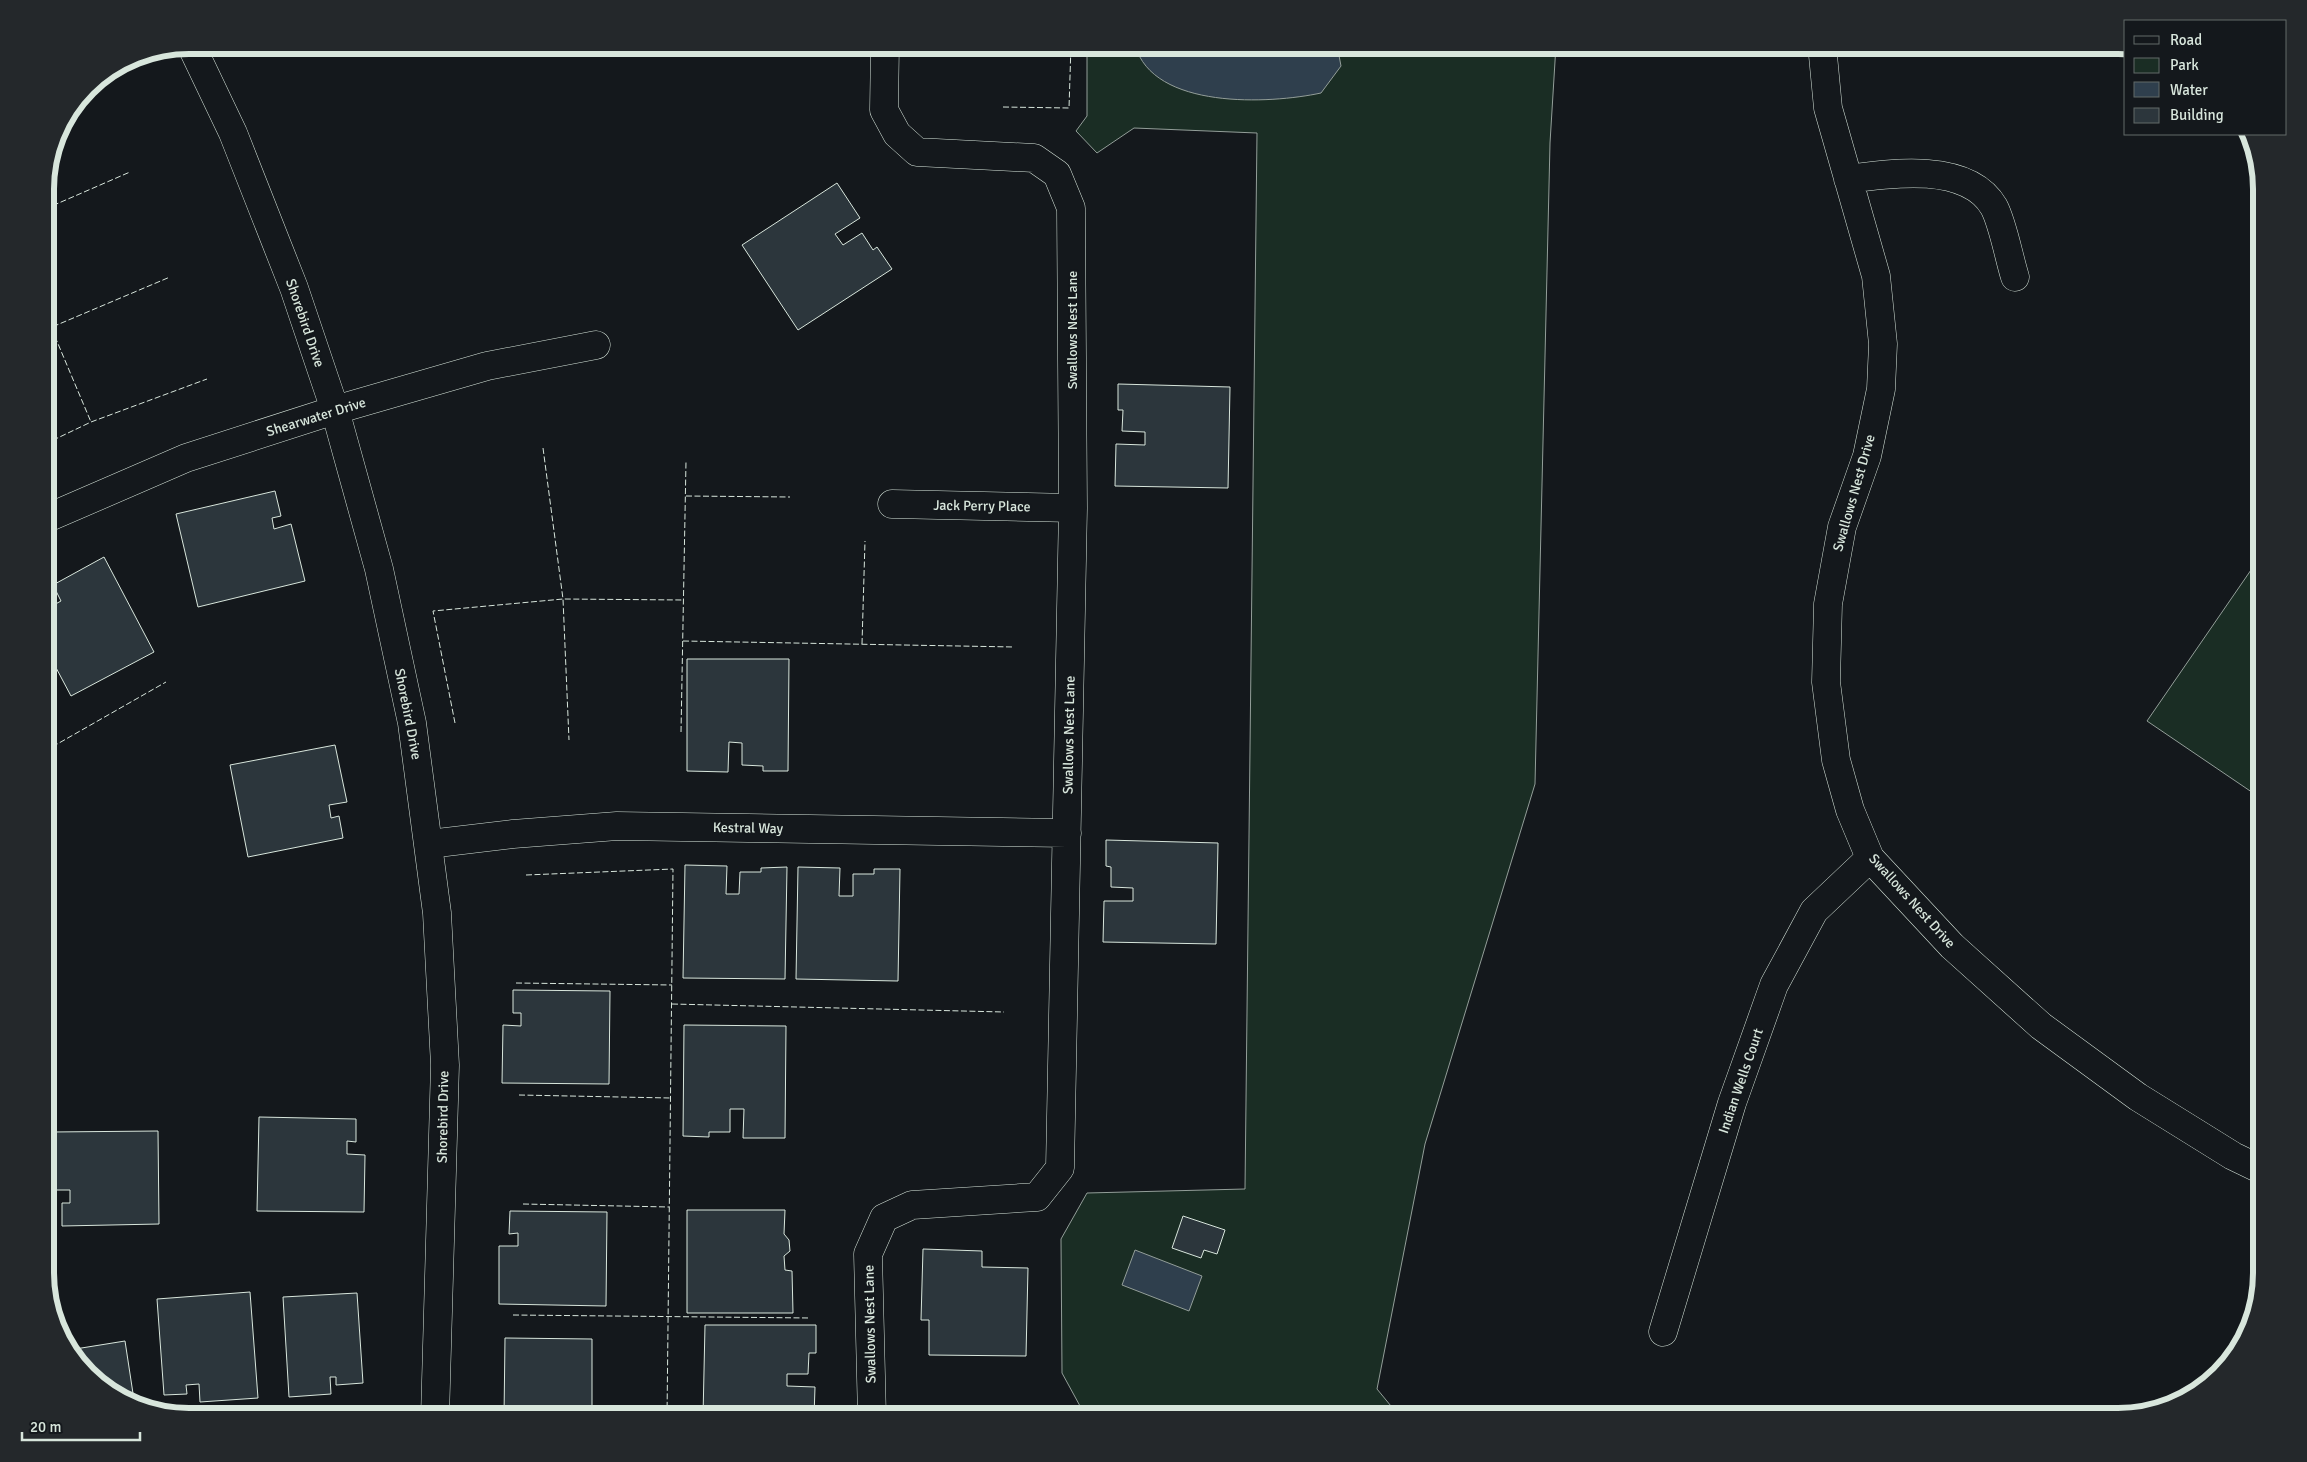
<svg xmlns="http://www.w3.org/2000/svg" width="2307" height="1462" font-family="Signika,sans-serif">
  <rect width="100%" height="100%" fill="#14181c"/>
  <path fill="#1a2d24" stroke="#939e99" d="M1087,45H1556L1550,143L1535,784L1425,1144L1377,1389L1400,1417H1086L1062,1373L1061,1239L1087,1193L1245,1189L1257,133L1134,128L1097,153L1076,131L1087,116Z
    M2262,554V799L2147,721Z"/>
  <path fill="#2f3f4d" stroke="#939e99" d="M1135,45H1337L1341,66L1321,93C1270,104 1153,110 1135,45Z
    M1135,1250L1202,1276L1189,1311L1122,1285Z"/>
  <path fill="#2c363c" stroke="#d8e6dc" d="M837,183L860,218L835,234L843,245L862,233L873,250L877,247L892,269L798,330L742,245Z
    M1118,384L1230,387L1228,488L1115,486L1116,444L1145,445V432L1122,431L1123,410H1118Z
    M275,491L281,516L272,518L274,529L291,524L305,581L198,607L176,514Z
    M104,557L154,652L71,696L45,647V600L50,607L61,601L53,585Z
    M687,659H789L788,771H763V766L742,765V743L729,742L728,772L687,771Z
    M335,745L347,802L329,805L331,818L339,816L343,838L248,857L230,765Z
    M1106,840L1218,843L1216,944L1103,942L1104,901H1133V888L1111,887V867L1106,866Z
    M685,865L727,866L726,894H739L740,872H761V868L787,867L785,979L683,978Z
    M798,867L840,868L839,896H853V874H874V869H900L898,981L796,979Z
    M513,990L610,991L609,1084L502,1083L503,1025L521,1026V1013H513Z
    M684,1025L786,1026L785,1138H743L744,1109H730V1132H709V1137L683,1136Z
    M259,1117L356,1119V1142L347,1141V1154L365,1155L364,1212L257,1211Z
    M158,1131L159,1224L62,1226V1203H70V1190H52L51,1132Z
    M687,1210H785L784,1234L789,1240L790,1251L784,1256L785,1270L792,1271L793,1313H687Z
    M510,1211L607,1212L606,1306L499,1304V1246H518V1233L509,1234Z
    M1183,1216L1225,1230L1217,1254L1204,1250L1201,1258L1172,1248Z
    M923,1249L982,1251V1267L1028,1268L1026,1356L929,1355V1320H921Z
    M250,1292L258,1398L200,1402L199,1384L186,1385L187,1394L164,1395L157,1299Z
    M357,1293L363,1383L336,1385V1377H330L331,1394L289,1397L283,1297Z
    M705,1325H816V1353H809L808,1374H787V1386L815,1387L814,1417H703Z
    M505,1338L592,1339V1417H504Z
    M125,1341L134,1400L109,1393L69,1350Z"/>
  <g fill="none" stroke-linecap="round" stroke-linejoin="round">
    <g stroke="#d8e6dc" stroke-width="29">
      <path id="minor" d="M191,45L233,133L294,288L335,410L379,569L412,723L437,913L445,1065L435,1417
        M1822,45L1828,108L1876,276L1883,344L1881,389L1867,456L1842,527L1828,604L1826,682L1836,760L1850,810L1870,858L1952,946L2041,1026L2138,1097L2233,1156L2262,1170
        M1848,179C1891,173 1968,162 1994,207C2003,224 2009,258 2015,277
        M892,504L1073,508
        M45,519L186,458L335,410L487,366L596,345
        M429,844L513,834L617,826L1067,833
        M1663,1332L1732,1103L1774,985L1814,911L1870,858
        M872,1417L868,1254L884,1218L912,1205L1037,1197L1060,1168L1073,508L1071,208L1057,174L1034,158L917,152L897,134L884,110L885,45"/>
    </g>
    <use href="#minor" stroke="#14181c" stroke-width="28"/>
    <path stroke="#d8e6dc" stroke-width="1" stroke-dasharray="6 2.5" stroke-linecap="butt" d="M1003,107L1069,108L1071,45
      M45,209L130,172
      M45,313L91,422
      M45,330L170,277
      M45,444L91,422L207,379
      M543,448L563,599L569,740
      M686,496L790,497
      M683,641L1014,647
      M862,644L865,541
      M455,723L433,611L563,599L683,600
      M681,732L686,461
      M45,751L166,682
      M526,875L673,869L667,1417
      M516,983L672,985
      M672,1004L1004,1012
      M519,1095L670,1098
      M523,1204L669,1207
      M513,1315L810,1318"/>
  </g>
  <g text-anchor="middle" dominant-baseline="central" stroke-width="4" stroke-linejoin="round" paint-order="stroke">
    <g font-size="14" fill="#d8e6dc" stroke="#14181c">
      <text transform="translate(305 323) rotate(71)">Shorebird Drive</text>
      <text transform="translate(1072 330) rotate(-90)">Swallows Nest Lane</text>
      <text transform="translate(316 417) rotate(-17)">Shearwater Drive</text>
      <text transform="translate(1854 493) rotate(-74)">Swallows Nest Drive</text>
      <text transform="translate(982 506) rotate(1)">Jack Perry Place</text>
      <text transform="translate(408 714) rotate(79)">Shorebird Drive</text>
      <text transform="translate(1069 735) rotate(-89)">Swallows Nest Lane</text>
      <text transform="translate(748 828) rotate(1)">Kestral Way</text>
      <text transform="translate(1912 901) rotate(48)">Swallows Nest Drive</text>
      <text transform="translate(1741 1081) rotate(-71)">Indian Wells Court</text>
      <text transform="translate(443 1117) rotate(-89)">Shorebird Drive</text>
      <text transform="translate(870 1324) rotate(-91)">Swallows Nest Lane</text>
    </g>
  </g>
  <path d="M0 0H2307V1462H0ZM189 54H2118A135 135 0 0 1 2253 189V1273A135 135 0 0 1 2118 1408H189A135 135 0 0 1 54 1273V189A135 135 0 0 1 189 54Z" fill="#24282b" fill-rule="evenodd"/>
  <path fill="none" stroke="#d8e6dc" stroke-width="6" d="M189 54H2118A135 135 0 0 1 2253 189V1273A135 135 0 0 1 2118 1408H189A135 135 0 0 1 54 1273V189A135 135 0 0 1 189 54Z"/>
  <rect x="2124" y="20" width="162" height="115" fill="#14181c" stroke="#626a69"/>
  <rect x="2134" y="36" width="25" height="8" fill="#14181c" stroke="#626a69"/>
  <text x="2170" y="45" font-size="15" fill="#d8e6dc">Road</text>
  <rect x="2134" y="58" width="25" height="15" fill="#1a2d24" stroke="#626a69"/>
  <text x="2170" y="70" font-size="15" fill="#d8e6dc">Park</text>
  <rect x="2134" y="82" width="25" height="15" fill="#2f3f4d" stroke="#626a69"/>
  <text x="2170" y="95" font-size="15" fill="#d8e6dc">Water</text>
  <rect x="2134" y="108" width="25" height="15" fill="#2c363c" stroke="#626a69"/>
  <text x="2170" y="120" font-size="15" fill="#d8e6dc">Building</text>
  <path d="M22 1432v8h118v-8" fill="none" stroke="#d8e6dc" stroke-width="2.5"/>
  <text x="30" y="1432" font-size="15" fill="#d8e6dc" stroke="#14181c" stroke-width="4" paint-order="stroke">20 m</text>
</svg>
